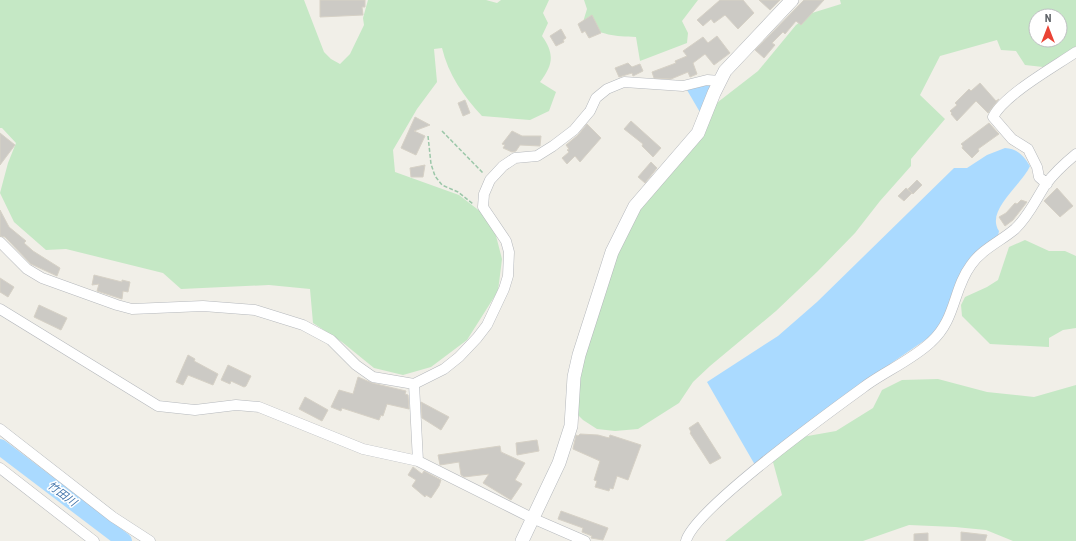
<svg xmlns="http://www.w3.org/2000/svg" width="1076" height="541" font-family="'Roboto Condensed','Noto Sans JP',sans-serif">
  <rect width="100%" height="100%" fill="#f1efe8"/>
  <path fill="#c5e8c5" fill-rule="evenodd" d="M0,0H304L324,52L331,59L340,64L350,54L364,25L363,18L368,0H486L497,3L501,0H549L543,13L548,23L542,36C555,54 553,65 540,82L556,92L549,111L530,120L482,116C464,97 448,74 442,48L434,49L437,82L417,109L393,150L395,172L459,195L481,212L494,228L502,259L498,291L467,340L431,367L403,375L374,368L342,342L313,323L310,289L269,285L181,289L163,273L66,249L46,250L14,222L0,193L8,163L16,143L2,128H0Z
    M584,0H698L682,21L688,33L687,43L640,61L636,37C615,36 601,36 583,22L587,9Z
    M840,0H1076V46L1043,67L1025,65L1016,51L1001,50L997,40L940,56L920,95L945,119L911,159V166L880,201L855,233L818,271L776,311L710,366L693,382L679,403L638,429L615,431L597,429L583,420L575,412L581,355L614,257L642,206L718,102L758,71L796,25L812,13L841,4ZM1036,16H1060V40H1036Z
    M1025,240L1049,251H1065L1076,256V328L1063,330L1049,338V347L990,344L962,316L961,305L965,297L987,287L998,280L1009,247Z
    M938,379L987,392L1034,397L1076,385V541H1013L986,530L955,527L909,525L863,541H725L782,495L773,462L802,437L836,431L873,408L882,390L902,380Z"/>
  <path fill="#aadaff" d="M700,84L714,85L701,114L687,90Z
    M1005,148C1018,149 1024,156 1030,166C1022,185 985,210 999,231L998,236L969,259L963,269L943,323L931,336L839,399L755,465L707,382L778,336L817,302L954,168H967L987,155Z"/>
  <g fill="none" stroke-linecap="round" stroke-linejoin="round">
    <path stroke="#aadaff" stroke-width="16" d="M0,447L124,541"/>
  </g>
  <path fill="#cccac5" stroke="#d6d1c6" d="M320,0H365V7H362L363,15L320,17Z
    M720,0H743L754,13L738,29L725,15L714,23L711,19L703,26L697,20Z
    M759,0H780L770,10Z
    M804,0H824L801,25L796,21L785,34L783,32L772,43L775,45L764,58L755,50Z
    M592,15L601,33L589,38L585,31L582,33L578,24Z
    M561,29L566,38L563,40L564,42L556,46L550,36Z
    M717,36L730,53L714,65L705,54L693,63L697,74L690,77L688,72L671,79L654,78L652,72L676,63L675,61L687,56L683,51L703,37L708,43Z
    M628,63L632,67L640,64L643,71L633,76L632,73L619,77L615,68Z
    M980,83L996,101L999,99L988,113L976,101L957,121L951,114L952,113L950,111L957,105L955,103L969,89L971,91Z
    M465,100L470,113L463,116L458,103Z
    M415,117L430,125L414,131L425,136L416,155L401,148Z
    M631,121L661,148L653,157L642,146L643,144L624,129Z
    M989,123L999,134L978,149L979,151L972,158L962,148L963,146L961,144Z
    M587,124L601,138L580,162L575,156L567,164L562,158L569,152L567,150L569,149L566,145L578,135Z
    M512,131L522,136H541L540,146L520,145L516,151L512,152L503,148L505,145L502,144Z
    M0,133L15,145L0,165Z
    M651,162L657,168L645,183L638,177Z
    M425,165L423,177H411L410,168Z
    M917,180L922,185L913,194L908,189Z
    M906,188L912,193L904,201L898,196Z
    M1057,188L1073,206L1060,217L1044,201Z
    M1021,200L1027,202L1013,220L1005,226L999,217L1006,213L1015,203L1017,204Z
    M0,210L9,227L26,241L24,243L33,251L60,268L57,276L31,264L5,237L0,236Z
    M94,275L122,282V280L130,282L128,292L123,291L122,299L97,291L99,284L92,285Z
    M0,278L14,287L8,297L0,292Z
    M39,305L67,318L61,330L34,317Z
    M188,355L195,359L194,361L218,374L213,385L188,375L183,385L176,382Z
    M228,365L251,376L246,386L244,387L231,381L230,384L221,380Z
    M358,377L372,383L406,391L405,394L408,395L409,409L387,404L383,416L381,415L379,420L342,408L341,411L331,407L339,390L353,394Z
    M305,397L328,410L322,421L299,409Z
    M421,402L449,417L441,430L422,418Z
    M698,422L721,458L710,464L690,433L691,432L689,428Z
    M580,434L598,435L609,438L610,435L641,445L628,480L617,476L613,489L610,488L609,491L595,487L597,481L594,480L600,461L573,449L576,435L578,436Z
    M537,440L539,451L517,455L516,443Z
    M500,446L501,452L525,463L515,480L522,484L511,500L483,483L489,474L464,477L461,475L459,462L440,465L438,455Z
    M413,467L422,474L424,471L441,480L439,486L431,498L426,495L425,497L412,486L416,480L408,475Z
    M561,511L608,528L603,540L591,538L592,536L582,532L583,528L558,519Z
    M961,532L987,535L985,541H961Z
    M928,533V541H914V534Z"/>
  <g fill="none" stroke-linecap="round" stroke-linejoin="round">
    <g stroke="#b5b8bc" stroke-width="11">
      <path id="minor" d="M1047,184L1039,177L1037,167L1028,149L1012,139L993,117C1004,95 1054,67 1076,52
        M0,242L27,269L42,278L117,305L132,309L203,306L255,310L303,325L331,340L356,365L373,377L414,384L444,369L459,357L477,338L487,325L504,289L508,276L509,252L506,241L483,207L484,194L490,180L503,166L515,158L537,156L553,146L574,130L590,111L596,98L607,89L624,82L683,86L707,80L720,81
        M0,309L158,406L195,410L236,405L259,407L363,449L418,461L532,518L585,541
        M414,384L418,461
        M0,429L113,517L150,541
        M0,468L94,541
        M686,541C694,509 835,408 868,384C888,370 913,359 931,342C956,320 953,289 971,265C982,249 1001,241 1015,229C1029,216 1036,199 1046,184C1055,172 1065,163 1076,154"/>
    </g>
    <g stroke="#b5b8bc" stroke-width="14">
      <path id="tertiary" d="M522,541L559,463L571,426L574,377L579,355L612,252L635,206L698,133L714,93L725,71L792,0"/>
    </g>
    <path stroke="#9cc7a9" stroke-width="1.5" stroke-dasharray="4 2" stroke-linecap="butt" d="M442,131L483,173
      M428,136L431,164L435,176L442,185L458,192L473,204"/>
    <use href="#minor" stroke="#fff" stroke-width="10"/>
    <use href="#tertiary" stroke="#fff" stroke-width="13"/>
  </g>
  <g text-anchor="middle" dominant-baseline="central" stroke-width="3" stroke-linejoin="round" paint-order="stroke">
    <g font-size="11" font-style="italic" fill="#4174aa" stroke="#fff">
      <text transform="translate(62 494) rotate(37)">竹田川</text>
    </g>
  </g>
  <g transform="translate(1048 28)"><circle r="19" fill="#ffffff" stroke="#bfc1c3"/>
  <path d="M0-3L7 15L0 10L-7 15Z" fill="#ea4335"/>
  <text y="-6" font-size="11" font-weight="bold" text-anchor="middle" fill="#5f6368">N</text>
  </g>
</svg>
